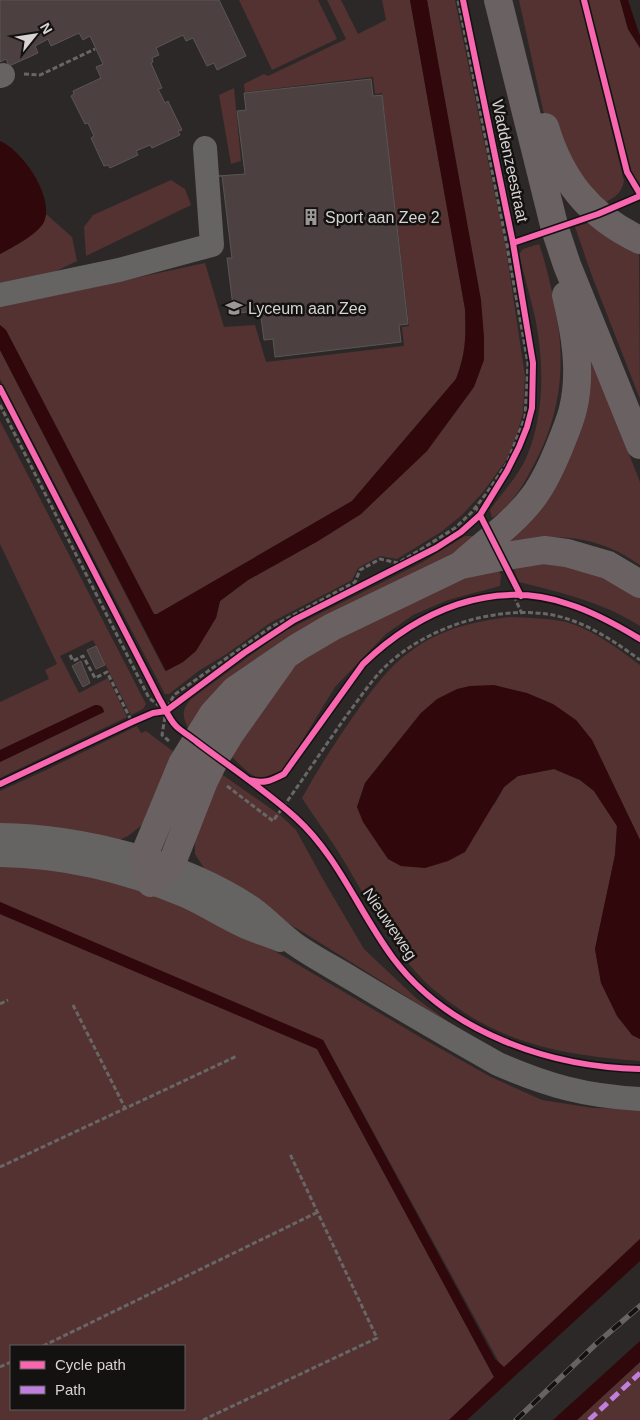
<svg xmlns="http://www.w3.org/2000/svg" width="640" height="1420" font-family="Arial,sans-serif">
  <rect width="100%" height="100%" fill="#2d2828"/>
  <path fill="#533231" fill-rule="evenodd" d="M239,0H318L337,39L272,70Z
    M327,0H341L358,34L386,20L382,0H410L465,309C466,338 466,351 456,379L352,501L157,614H153L6,331L0,325V307L205,263L224,327L255,325L266,362L404,346L402,327L409,326L382,93L375,94L373,77L245,92L244,84L264,74L268,76L346,39Z
    M427,0H455L506,249L525,376L523,413L517,434L507,459L483,492L463,514L441,532L397,559L380,556L358,568L352,580L270,623L225,655L200,670L169,694H165L0,379V350L165,671L183,662L216,618L220,601L248,580L318,541L361,514L474,386L435,46Z
    M519,0H580L624,181C621,195 613,198 601,205L555,144L543,110Z
    M588,0H620L628,29L640,48V184L634,177L629,164Z
    M234,88L241,161L231,164L219,95Z
    M171,180L185,189L191,205L86,256L84,227L93,215Z
    M46,214L72,237L77,261L48,275L0,289V254C17,244 40,234 46,214Z
    M588,223L597,230L639,252L640,399L592,276L575,227Z
    M539,244C545,260 549,279 553,296C567,360 563,414 530,472C521,489 509,508 492,518L490,510C502,493 519,475 527,456C545,413 544,362 535,317C530,296 524,275 519,254L523,249Z
    M592,360L640,482V565C613,546 581,535 548,538C534,539 519,544 506,548L587,361Z
    M0,421L146,704L143,709L131,715L93,640L60,656L79,693L108,678L127,717L0,778V762L104,712C103,707 101,705 95,705L0,750V702L49,679L45,670L57,664L0,544Z
    M465,536H474L476,540L188,728C182,716 182,709 191,699L281,633L421,563Z
    M551,559L640,591V626C603,602 562,593 519,582L511,563Z
    M495,565L501,575L500,586L448,600L413,615L386,634L335,687L283,772C254,784 253,776 232,757L231,750L277,686L298,663L335,640L487,567Z
    M511,617C529,618 549,618 566,622C592,629 619,649 640,665V840L592,740L576,720L421,713L365,783L357,807L494,805L504,787L518,776L554,769L580,780L594,791L617,826L615,855L595,949L601,983L632,1035L640,1039V1061C588,1057 533,1050 486,1025C469,1017 453,1005 438,993C395,960 364,891 334,845C323,829 312,814 302,798C318,769 336,741 355,714C371,691 388,667 411,651C440,629 476,621 511,617Z
    M137,726L141,733L146,731L178,755L142,825L128,836L117,841L0,827V791L44,771Z
    M217,771L280,815L296,830L324,881L364,949L417,999L460,1030L301,931L211,879L195,854V838Z
    M0,862L130,882L210,915L285,957L420,1037L491,1077L542,1100L593,1108L640,1109V1239L507,1365L504,1367L500,1364L323,1040L0,902Z
    M0,914L317,1049L494,1377L490,1382L449,1420H0ZM11,1346H184V1409H11Z
    M640,1362V1420H577Z"/>
  <path fill="#30070b" d="M410,0H427L481,300L484,337V360L474,387L427,451L361,514L318,541L248,580L220,601L216,618L196,651L183,662L166,671L0,350V325L6,330L154,614H157L352,501L456,379C466,353 466,337 465,309Z
    M620,0H628L640,36V48L628,29Z
    M0,141C22,150 55,197 44,222C37,235 13,247 0,254Z
    M494,685L527,693L553,704L576,720L592,740L640,840V1039L632,1035L617,1016L601,983L595,949L615,855L617,826L594,791L580,780L554,769L518,776L504,787L465,852L448,861L425,868L401,866L388,859L363,822L357,807L365,783L421,713L437,699L457,689L470,686Z
    M95,705C101,705 103,707 104,712L0,762V750Z
    M0,902L323,1040L495,1359L504,1367L640,1239V1261L467,1420H449L494,1377L317,1049L0,914Z
    M640,1341V1362L577,1420H553Z"/>
  <path fill="#4c4040" stroke="#5a5656" d="M0,0H219L246,56L217,70L214,63L207,66L193,38L186,41L183,35L156,48L159,55L152,58L153,62L151,63L162,88L158,89L165,103L168,101L182,130L178,131L180,135L152,148L150,145L136,151L138,155L110,168L108,165L104,166L91,138L94,136L88,123L85,124L71,96L74,94L73,91L101,78L96,67L103,64L90,36L83,40L79,33L51,46L48,39L35,46L38,53L9,66L6,59L0,62Z
    M371,79L373,96L382,95L408,324L399,325L401,342L275,357L273,339L264,340L260,310L234,314L227,258H232L222,176H218L245,174L237,111L246,110L244,93Z
    M96,646L105,665L96,669L87,650Z
    M81,661L90,683L83,687L72,666Z"/>
  <g fill="none" stroke-linecap="round" stroke-linejoin="round">
    <path stroke="#696666" stroke-width="3" stroke-dasharray="5 2.5" stroke-linecap="butt" d="M24,74L40,75L95,49
      M507,246L513,243
      M0,405L149,698L166,711
      M476,507L480,515
      M514,596L522,614
      M70,655L73,661L83,656L95,678L107,672L132,722
      M169,741L162,735L166,711L174,695L271,627L355,582L360,570L380,559L398,563L420,550L455,528L471,513L486,494L507,463L525,417L528,364L524,341L507,246L458,0
      M227,786L273,821C298,787 322,750 347,715C360,698 372,679 387,665C429,626 497,605 553,615C586,622 614,641 640,660
      M0,1004L8,1000
      M73,1005L125,1108
      M0,1167L237,1056
      M43,1346L318,1212
      M0,1367L11,1362
      M203,1420L377,1338L290,1154"/>
    <path stroke="#666363" stroke-width="24" d="M0,76L3,75
      M0,295L119,270L212,245L205,148
      M0,835C82,836 183,862 252,908C269,920 282,936 299,947C317,959 336,969 354,980C402,1009 450,1037 498,1064C549,1086 585,1096 640,1099
      M0,855C64,856 127,871 186,896C206,905 224,917 244,926C255,931 268,935 280,940"/>
    <path stroke="#6a6262" stroke-width="28" d="M498,0L555,229L567,265L640,445
      M545,127C561,180 589,216 640,240
      M462,564C486,542 515,522 534,496C545,481 552,465 559,448C564,435 570,422 573,409C582,372 575,332 566,295
      M286,655L230,734L216,757L204,781L170,868L151,883L143,858L182,764L213,714L235,690L298,647L332,627L461,565L500,557L544,550L567,553L608,565L640,584"/>
    <g stroke="#656363" stroke-width="5.5">
      <path id="rail" d="M516,1420L597,1343L640,1306"/>
    </g>
    <use href="#rail" stroke="#141111" stroke-width="4" stroke-dasharray="11" stroke-linecap="butt"/>
    <path stroke="#c07fdc" stroke-width="5" stroke-dasharray="10 5" stroke-linecap="butt" d="M589,1420L640,1373"/>
    <g stroke="#141111" stroke-width="9">
      <path id="cycleway" d="M584,0L627,172L640,194
        M513,243L598,214L640,196
        M0,388L160,700C165,708 169,719 176,726C182,732 190,736 197,742C230,767 265,790 296,818C338,856 359,912 393,958C449,1033 550,1067 640,1069
        M480,515L521,596
        M249,780C265,784 270,781 284,774L363,664C418,611 492,578 568,604C594,612 617,625 640,639
        M0,784L132,722L153,713L166,711L244,653L294,620L436,548L461,532L480,515L507,471L519,447L527,427L532,408L533,363L513,243L463,0"/>
    </g>
    <use href="#cycleway" stroke="#f766af" stroke-width="6"/>
  </g>
  <defs>
    <g id="building-bare" transform="scale(1.35)"><path d="M-4-6H4V6H1V3H-1V6H-4ZM-2.5-4.3h1.7v1.8h-1.7ZM.8-4.3h1.7v1.8H.8ZM-2.5-1h1.7V.8h-1.7ZM.8-1h1.7V.8H.8Z" fill="#9c9797" stroke="#141111" stroke-width="2.5" paint-order="stroke"/></g>
    <g id="university-bare" transform="scale(1.35)"><path d="M0-5L7-2L0 1L-7-2ZM-4 1L0 2.5L4 1V4Q0 6-4 4Z" fill="#9c9797" stroke="#141111" stroke-width="2.5" paint-order="stroke"/></g>
  </defs>
  <g fill-rule="evenodd">
    <use href="#building-bare" x="311" y="217"/>
    <use href="#university-bare" x="234" y="308"/>
  </g>
  <g text-anchor="middle" dominant-baseline="central" stroke-width="5" stroke-linejoin="round" paint-order="stroke">
    <g font-size="16" fill="#d8d3d3" stroke="#141111">
      <text transform="translate(510 161) rotate(78)">Waddenzeestraat</text>
      <text transform="translate(390 924) rotate(56)">Nieuweweg</text>
    </g>
    <g font-size="16" fill="#d8d3d3" stroke="#141111" text-anchor="start">
      <text x="325" y="217">Sport aan Zee 2</text>
      <text x="248" y="308">Lyceum aan Zee</text>
    </g>
  </g>
  <rect x="10" y="1345" width="175" height="65" fill="#141111" stroke="#625f5f"/>
  <rect x="20" y="1361" width="25" height="8" fill="#f766af" stroke="#625f5f"/>
  <text x="55" y="1370" font-size="15" fill="#d8d3d3">Cycle path</text>
  <rect x="20" y="1386" width="25" height="8" fill="#c07fdc" stroke="#625f5f"/>
  <text x="55" y="1395" font-size="15" fill="#d8d3d3">Path</text>
  <g transform="translate(35 35) rotate(60)" stroke="#141111" stroke-width="4" paint-order="stroke">
  <path d="M0-4L9 19L0 12L-9 19Z" fill="#d8d3d3"/>
  <text y="-8" font-size="14" font-weight="bold" text-anchor="middle" fill="#d8d3d3">N</text>
  </g>
</svg>
